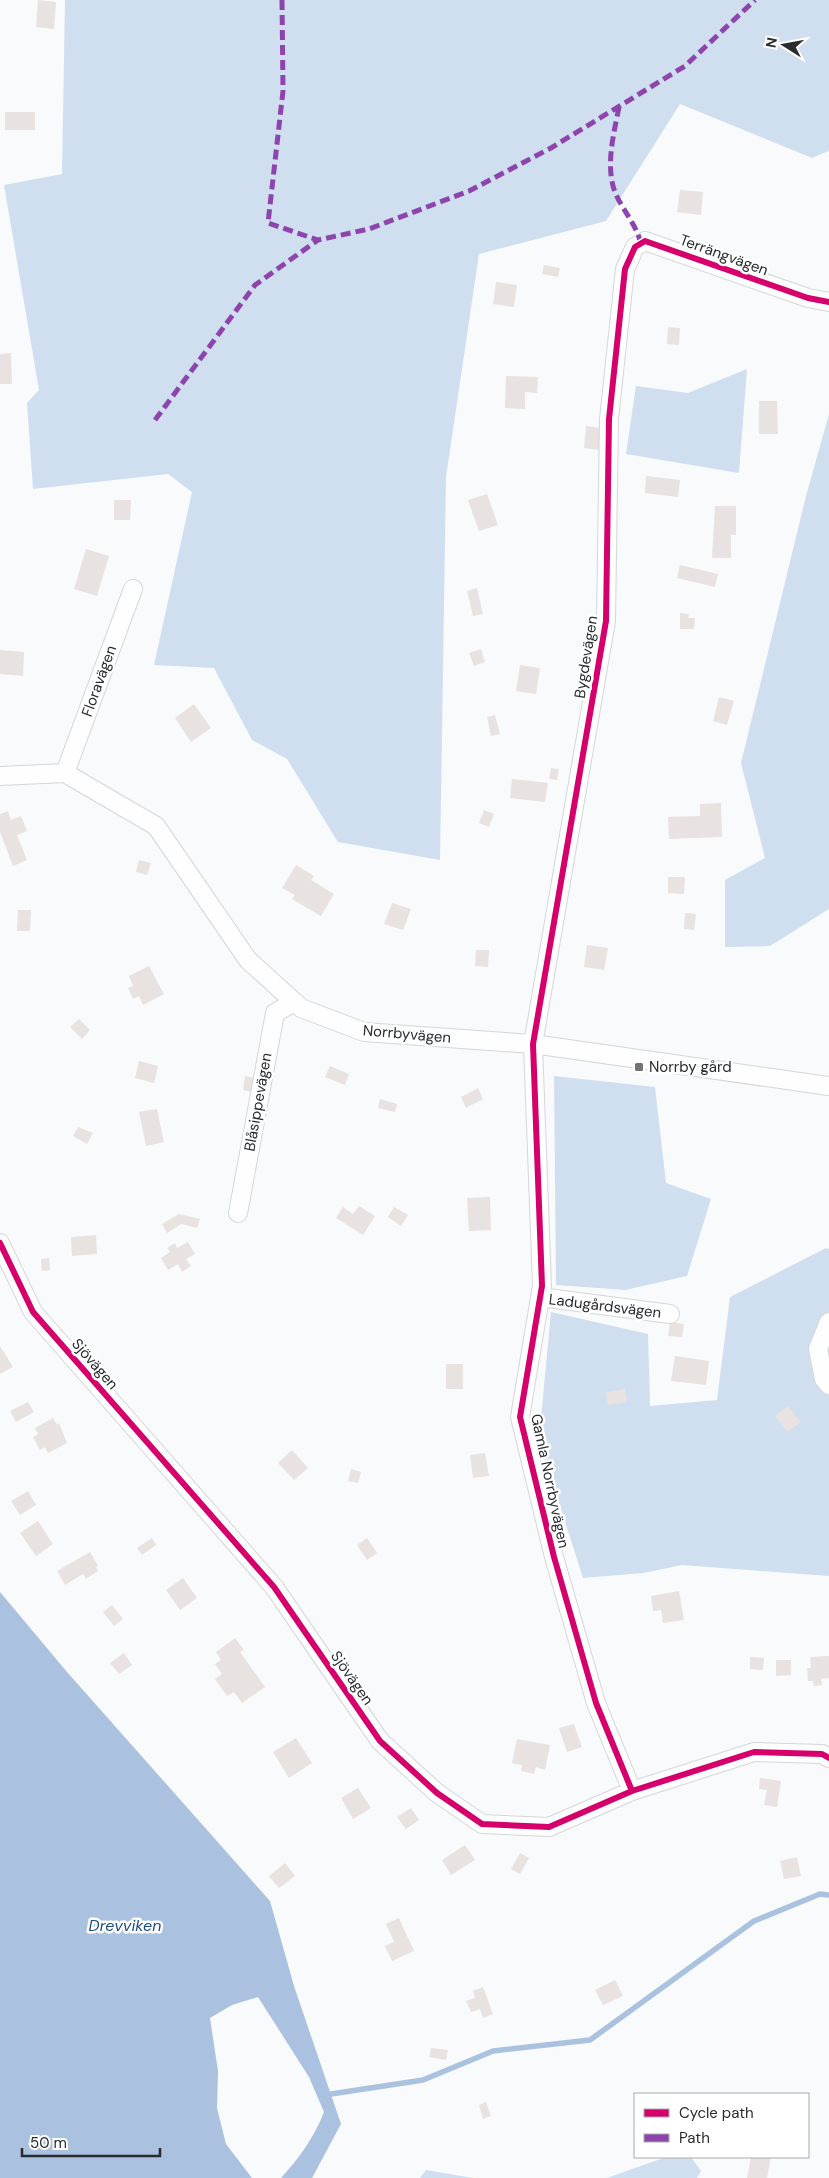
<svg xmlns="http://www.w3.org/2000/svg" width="829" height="2178" font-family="'DM Sans',sans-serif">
  <rect width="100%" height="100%" fill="#f8fafc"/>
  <path fill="#d0dff0" d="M65,0H829V151L812,158L680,104L606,221L479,254L446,477L440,860L338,842L287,759L252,740L214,668L154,665L192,492L168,474L33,489L27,403L39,390L4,185L62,174Z
    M747,369L739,473L626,454L636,386L688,393Z
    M829,414V909L770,946L725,947V880L765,858L741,763L806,496Z
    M554,1076L655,1087L666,1183L711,1199L687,1276L625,1290L556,1285Z
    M826,1248L829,1249V1576L682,1565L643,1573L583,1578L539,1440L551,1312L648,1334L650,1406L717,1400L730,1297Z
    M666,2157H691L701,2171L697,2178H607Z
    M426,2170L473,2178H420Z"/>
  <path fill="#aac2df" d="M0,1592L67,1672L270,1901L294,1986L341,2124L312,2178H281C299,2158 314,2138 324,2112L309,2077L258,1997L232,2005L210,2018L218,2071L217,2108L226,2144L252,2178H0Z"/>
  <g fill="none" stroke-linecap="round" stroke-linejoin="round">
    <path stroke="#aac2df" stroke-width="5.5" d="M331,2094L423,2080L493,2051L590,2040L754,1921L820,1894L829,1895"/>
  </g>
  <path fill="#e8e2e1" d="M38,0L56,2L54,29L36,27Z
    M5,112H35V130H5Z
    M680,190L703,192L701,215L677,212Z
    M544,265L560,268L558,277L542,274Z
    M496,282L517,285L514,307L493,304Z
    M668,327L680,328L679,345L667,344Z
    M11,353L12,384H0V354Z
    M506,376L538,377L537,393L525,392V409L505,408Z
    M759,401H777L778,434H759Z
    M586,426L601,428L599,450L584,448Z
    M646,476L680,480L678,497L645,493Z
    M487,494L498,525L479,531L468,500Z
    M114,500H131L130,520H114Z
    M715,506H736V535H731V558H712Z
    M86,549L109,556L97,596L74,589Z
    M680,565L718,574L715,587L677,578Z
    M477,588L483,614L473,616L467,591Z
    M680,613L689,614L688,618H695L694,629H680Z
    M481,649L485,662L474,666L469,653Z
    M0,650L24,652L23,676L0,674Z
    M520,665L540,668L536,694L516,691Z
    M719,697L734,701L727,725L713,721Z
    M194,704L211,728L191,742L175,718Z
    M495,715L500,734L491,736L487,717Z
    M551,768L559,769L557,780L549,779Z
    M512,779L548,783L545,802L510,798Z
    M721,803L722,837L669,839L668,817L700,816V804Z
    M484,810L494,814L489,827L479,823Z
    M8,811L11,820L21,816L27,831L17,835L27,860L13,866L0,832V814Z
    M139,860L151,863L147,875L136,872Z
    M296,865L314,876L311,880L334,894L321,916L292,899L295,895L282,888Z
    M668,877H685L684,894L668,893Z
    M392,903L411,909L403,930L384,924Z
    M18,910H31L30,931H17Z
    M685,913L696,914L694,930L684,929Z
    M587,945L608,948L604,970L584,967Z
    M476,950H489L488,967L475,966Z
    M149,966L164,994L143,1005L139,996L133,999L128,988L133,986L129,976Z
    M79,1019L90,1030L82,1039L70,1027Z
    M139,1061L158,1066L154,1083L135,1078Z
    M330,1066L349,1074L345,1085L325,1077Z
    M245,1076L259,1079L257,1093L243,1090Z
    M478,1088L483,1099L466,1108L461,1097Z
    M380,1099L397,1104L395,1112L378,1108Z
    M157,1109L164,1142L146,1146L139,1112Z
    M78,1127L93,1133L87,1144L73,1136Z
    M490,1197L491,1230L469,1231L467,1198Z
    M359,1206L375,1216L363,1235L336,1218L343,1207L353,1214Z
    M394,1207L408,1215L401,1226L388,1217Z
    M179,1214L200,1219L197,1228L181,1224L167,1233L162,1224Z
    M96,1235L97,1254L72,1256L71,1237Z
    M188,1242L195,1254L186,1259L191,1266L182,1272L178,1264L168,1270L161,1258L170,1252L167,1248L175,1243L177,1248Z
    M49,1258L50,1270L42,1271L41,1259Z
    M670,1322L684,1324L682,1337L668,1336Z
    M0,1346L13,1367L0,1374Z
    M675,1356L709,1361L706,1385L671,1381Z
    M446,1364H463V1389H446Z
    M625,1389L627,1402L608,1405L606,1392Z
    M28,1402L34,1412L16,1422L10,1411Z
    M788,1406L801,1422L787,1432L775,1416Z
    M53,1418L57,1425L59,1423L67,1443L48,1453L45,1447L40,1450L33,1437L38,1434L35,1428Z
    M292,1450L308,1468L294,1480L278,1463Z
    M485,1453L489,1476L473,1478L470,1455Z
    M351,1469L361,1472L358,1483L348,1481Z
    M28,1491L36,1505L20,1515L11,1501Z
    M38,1521L53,1544L36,1556L20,1533Z
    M152,1538L156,1545L142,1555L137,1548Z
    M367,1538L377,1553L367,1560L357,1545Z
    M90,1552L98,1566L96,1567L98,1571L86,1579L83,1574L65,1585L57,1571Z
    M183,1578L197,1598L180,1610L166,1590Z
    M679,1591L684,1620L663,1623L661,1610L653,1611L651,1596Z
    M112,1605L123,1619L114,1626L103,1612Z
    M235,1638L244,1650L240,1652L265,1687L242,1703L234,1692L227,1696L215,1679L222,1674L215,1664L221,1660L216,1652Z
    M124,1653L132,1665L119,1674L110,1663Z
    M829,1656V1678L821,1679L822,1685L814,1686L813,1681H808L807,1668H811L810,1657Z
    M750,1657L764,1658L763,1670L750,1669Z
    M776,1660H791V1675L776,1676Z
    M574,1724L582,1747L567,1752L559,1728Z
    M296,1738L312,1763L289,1778L273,1752Z
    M517,1739L550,1745L545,1770L536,1767L534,1774L521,1771L522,1765L512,1763Z
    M760,1778L781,1781L777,1807L764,1805L767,1790L759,1789Z
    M358,1788L371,1808L353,1819L341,1798Z
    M411,1808L419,1820L406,1829L397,1817Z
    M465,1845L475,1860L451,1875L442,1860Z
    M520,1853L529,1858L520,1874L511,1869Z
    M797,1857L801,1876L784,1879L780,1861Z
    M285,1863L295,1876L279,1888L269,1876Z
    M399,1918L414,1951L392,1961L385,1946L394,1942L386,1924Z
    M615,1980L623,1996L603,2005L595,1990Z
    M483,1987L493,2014L483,2018L480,2009L471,2012L466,2001L475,1998L473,1991Z
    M431,2048L448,2050L446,2060L429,2057Z
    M486,2102L491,2116L483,2119L479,2105Z
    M751,2157H771L767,2178H747Z"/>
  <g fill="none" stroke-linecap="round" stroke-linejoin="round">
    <g stroke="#d4d6d8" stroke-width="20">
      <path id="street" d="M65,773L133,589
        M0,776L65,773L156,826L248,960L301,1008L364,1032L533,1044L829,1086
        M238,1213L275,1013L294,1002
        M0,1243L33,1312L274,1587L380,1741L437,1793L482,1824L549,1827L632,1791L754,1752L822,1754L829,1758
        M540,1297L670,1314
        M829,1322L818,1349L824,1379L829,1385
        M632,1791L596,1703L554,1557L520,1417L542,1286L533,1044L606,621L609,419L625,269L635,247L645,241L808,298L829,302"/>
    </g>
    <use href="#street" stroke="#fefeff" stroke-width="18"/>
    <path stroke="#8e44ad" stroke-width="5" stroke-dasharray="10 5" stroke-linecap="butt" d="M282,0L283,91L268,223L318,240L369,229L469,191L551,148L685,66L755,0
      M619,107C614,133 605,166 615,192C622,210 636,223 641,244
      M155,420L255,285L318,240"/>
    <g stroke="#fff" stroke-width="9">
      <path id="cycleway" d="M0,1243L33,1312L274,1587L380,1741L437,1793L482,1824L549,1827L632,1791L754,1752L822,1754L829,1758
        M632,1791L596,1703L554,1557L520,1417L542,1286L533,1044L606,621L609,419L625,269L635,247L645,241L808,298L829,302"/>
    </g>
    <use href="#cycleway" stroke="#d6006c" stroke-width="6"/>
  </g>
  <rect fill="#717375" stroke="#fff" stroke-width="2" x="634" y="1062" width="10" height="10" rx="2.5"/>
  <g text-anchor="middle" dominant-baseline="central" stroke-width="5" stroke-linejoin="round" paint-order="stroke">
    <g font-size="15" fill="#292b2d" stroke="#fff">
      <text transform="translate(724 255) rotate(20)">Terrängvägen</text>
      <text transform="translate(586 657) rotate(-81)">Bygdevägen</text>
      <text transform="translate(99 681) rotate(-70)">Floravägen</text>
      <text transform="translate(407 1034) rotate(5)">Norrbyvägen</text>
      <text transform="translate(258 1102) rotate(-80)">Blåsippevägen</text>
      <text transform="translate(605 1306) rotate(7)">Ladugårdsvägen</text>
      <text transform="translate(95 1364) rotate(49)">Sjövägen</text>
      <text transform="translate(550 1481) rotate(78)">Gamla Norrbyvägen</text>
      <text transform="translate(352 1678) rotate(55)">Sjövägen</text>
    </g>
    <g font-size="15" fill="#292b2d" stroke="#fff" text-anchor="start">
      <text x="649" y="1067">Norrby gård</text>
    </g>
    <g font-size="16" font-style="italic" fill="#1b4c7f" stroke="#fff">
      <text x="125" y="1925">Drevviken</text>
    </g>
  </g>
  <rect x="634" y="2093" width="175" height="65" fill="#ffffff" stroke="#a9aaab"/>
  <rect x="644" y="2109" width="25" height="8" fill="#d6006c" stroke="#a9aaab"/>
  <text x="679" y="2118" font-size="15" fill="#292b2d">Cycle path</text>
  <rect x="644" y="2134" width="25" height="8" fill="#8e44ad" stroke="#a9aaab"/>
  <text x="679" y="2143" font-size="15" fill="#292b2d">Path</text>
  <g transform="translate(784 45) rotate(281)" stroke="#ffffff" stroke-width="4" paint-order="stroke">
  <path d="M0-4L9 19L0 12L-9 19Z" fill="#292b2d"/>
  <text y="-8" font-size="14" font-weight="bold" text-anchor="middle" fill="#292b2d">N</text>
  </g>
  <path d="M22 2148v8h138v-8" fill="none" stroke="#292b2d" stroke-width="2.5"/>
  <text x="30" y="2148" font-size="15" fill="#292b2d" stroke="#ffffff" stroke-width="4" paint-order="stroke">50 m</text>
</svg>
